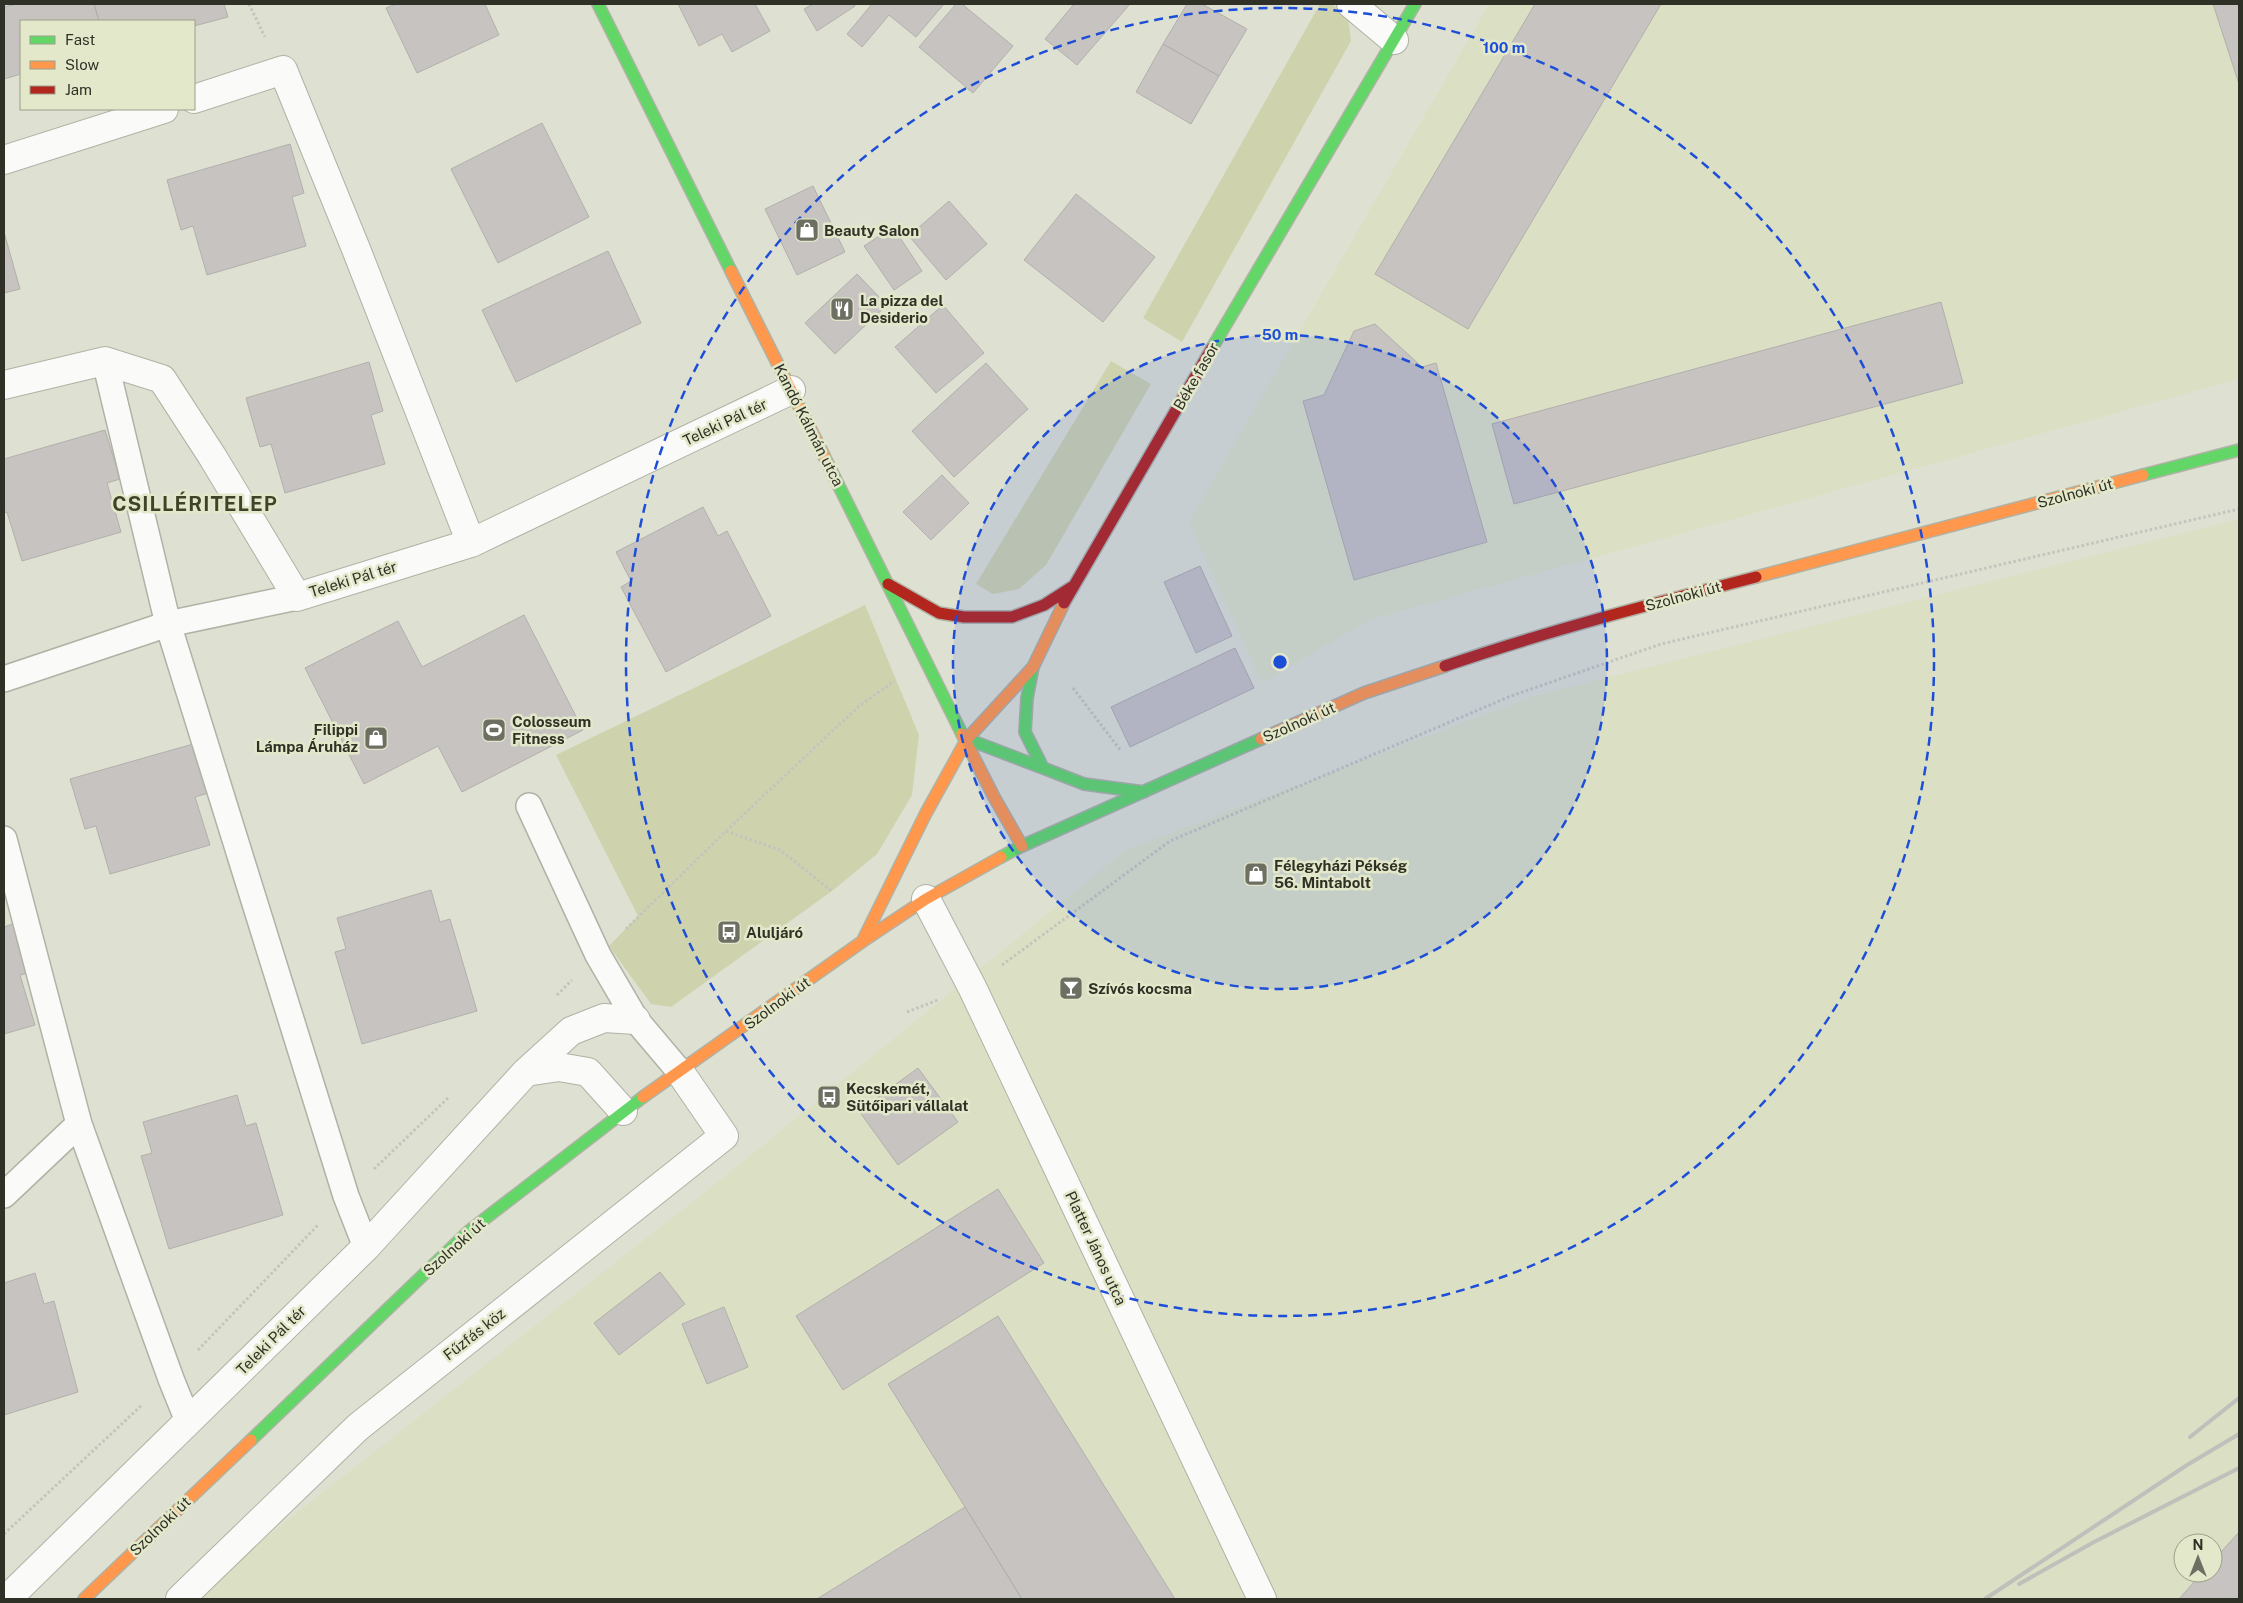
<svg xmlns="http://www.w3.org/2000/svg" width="2243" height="1603" font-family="'Public Sans',sans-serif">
  <rect width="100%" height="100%" fill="#dee1d1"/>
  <path fill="#dbe0c4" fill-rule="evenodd" d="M1489,4H2239V379L1369,620L1262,683L1189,522Z
    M2239,519V1599H192L239,1558L705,1192L1126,850L1531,697ZM2183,1543H2213V1573H2183Z"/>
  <path fill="#ced3ae" d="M1320,4H1332L1348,18L1351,41L1182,342L1143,318Z
    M1111,361L1151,384L1046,565L1019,589L993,594L976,584Z
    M865,605L919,735L912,795L877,854L832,891L671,1007L651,1004L609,946L638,916L556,755Z"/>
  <path fill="#c6c3c1" stroke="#b2afac" d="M17,4H94L99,21H21V74L4,79V7Z
    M94,4H224L228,17L194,26V21H99Z
    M396,4H485L499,35L417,73L386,8Z
    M678,4H755L770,31L732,52L722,34L699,46Z
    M813,4H854L855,6L817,31L804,9Z
    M872,4H944L916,37L889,15L862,47L847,34Z
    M956,4H962L1013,46L973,93L919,47Z
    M1074,4H1130L1077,65L1045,39Z
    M1187,4H1202L1247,29L1219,76L1163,44Z
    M1535,4H1661L1468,329L1375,274Z
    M2213,4H2239V84Z
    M1163,44L1219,76L1191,124L1136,92Z
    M542,123L589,217L498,263L451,169Z
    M290,144L304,193L292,197L306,246L207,275L193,226L181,230L167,180Z
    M813,186L845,252L797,275L765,209Z
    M1076,194L1155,257L1103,322L1024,260Z
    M949,201L987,244L946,280L909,236Z
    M893,227L922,271L894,290L864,246Z
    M4,232L20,289L4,293Z
    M608,251L641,323L516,382L482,310Z
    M857,274L887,305L835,354L805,323Z
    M1941,302L1963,383L1514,504L1492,424Z
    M943,305L984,353L936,393L895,347Z
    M1375,324L1422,367L1436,363L1487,542L1354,580L1303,401L1324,395L1354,331Z
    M369,362L383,411L371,415L385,464L285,493L271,444L260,447L246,398Z
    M986,363L1028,409L954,477L912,431Z
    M105,430L120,479L107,483L121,532L22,561L7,512L4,513V459Z
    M942,475L969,503L931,540L903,512Z
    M703,507L718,536L727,531L771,616L666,672L621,587L631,581L616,552Z
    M1200,566L1232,636L1196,653L1164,582Z
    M524,615L583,730L462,792L438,746L364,784L305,668L398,621L422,667Z
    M1235,648L1254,688L1130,747L1111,707Z
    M193,744L208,793L195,797L210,845L110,874L96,826L85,829L70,779Z
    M431,890L440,922L450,919L477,1011L362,1044L335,952L346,949L337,918Z
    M18,922L33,972L20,975L35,1025L4,1034V927Z
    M918,1068L958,1122L898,1165L859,1111Z
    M237,1095L246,1126L256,1123L283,1215L169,1249L141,1156L152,1153L143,1122Z
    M998,1189L1044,1263L843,1390L796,1316Z
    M660,1272L685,1304L619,1355L594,1323Z
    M35,1273L44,1304L54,1301L78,1392L4,1415V1283Z
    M724,1307L748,1367L707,1384L682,1324Z
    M998,1316L1175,1599H1022L965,1507L888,1384Z
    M965,1507L1022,1599H817Z
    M2239,1532V1599H2179L2202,1573H2213V1561Z"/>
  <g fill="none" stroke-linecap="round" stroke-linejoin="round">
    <g stroke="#afb2a5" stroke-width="28">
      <path id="lane" d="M105,361L168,624L346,1196L366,1247
        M4,679L168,624L297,597
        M529,806L598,955L636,1020L680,1072
        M4,839L79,1124L171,1379L188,1421
        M4,1195L79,1124"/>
    </g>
    <g stroke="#afb2a5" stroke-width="30">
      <path id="street" d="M1351,4L1394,40
        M194,99L283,70L356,249L471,543
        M4,160L164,109
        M4,385L105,361L162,379L212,456L297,597L471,543L791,390
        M926,899L972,987L1262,1599
        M526,1072L559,1067L588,1072L623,1111
        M7,1599L366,1247L526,1072L571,1031L604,1018L636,1020
        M180,1599L358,1427L724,1136L680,1072"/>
    </g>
    <g stroke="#afb2a5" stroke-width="14">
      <path id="fast" d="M598,4L731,271
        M1212,348L1415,4
        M824,456L962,734
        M2143,475L2239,450
        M1033,667L1027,698L1025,732L1043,768L1084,784L1144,792
        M967,739L1043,768
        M1001,857L1022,846L1261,739
        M251,1440L469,1231L643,1097"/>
    </g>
    <g stroke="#afb2a5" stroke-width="14">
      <path id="slow" d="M731,271L824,456
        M1756,577L2143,475
        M962,734L994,797L1022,846
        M1261,739L1364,693L1445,666
        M863,940L926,813L967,739L1033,667L1064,603
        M643,1097L863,941L926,899L1001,857
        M84,1599L251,1440"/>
    </g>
    <g stroke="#afb2a5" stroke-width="14">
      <path id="jam" d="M888,584L939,613L964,617H1012L1044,605L1072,587
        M1064,603L1212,348
        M1445,666C1547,631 1651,604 1756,577"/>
    </g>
    <path stroke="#c4c4be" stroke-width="3" stroke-dasharray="2.5 2.5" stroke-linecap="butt" d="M249,4L265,37
      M1073,688L1121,751
      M726,831L780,850L832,891
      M626,929L726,831L858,707L894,681
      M1002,965L1170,841L1511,696L1661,644L2239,509
      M557,995L572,980
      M907,1012L938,1000
      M374,1169L449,1097
      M198,1350L318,1225
      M4,1534L142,1405"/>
    <use href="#lane" stroke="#fafaf8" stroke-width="25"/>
    <use href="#street" stroke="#fafaf8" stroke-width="28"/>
    <use href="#fast" stroke="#63d668" stroke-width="11"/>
    <use href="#slow" stroke="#ff974d" stroke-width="11"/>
    <use href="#jam" stroke="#b3261e" stroke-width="11"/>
    <path stroke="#bfbfbb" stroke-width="4" d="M2190,1437L2239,1398
      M2019,1584L2094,1542L2239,1468
      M1985,1599L2187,1465L2239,1434"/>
  </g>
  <circle cx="1280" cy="662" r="327" fill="#1d4ed8" fill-opacity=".12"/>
  <g fill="none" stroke="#1d4ed8" stroke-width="2.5" stroke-dasharray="9 6">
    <circle cx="1280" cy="662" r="327"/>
    <circle cx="1280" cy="662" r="654"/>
  </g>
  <defs>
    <g id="shop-square" transform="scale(1.25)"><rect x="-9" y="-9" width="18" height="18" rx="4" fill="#6d6f62" stroke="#e3e8ca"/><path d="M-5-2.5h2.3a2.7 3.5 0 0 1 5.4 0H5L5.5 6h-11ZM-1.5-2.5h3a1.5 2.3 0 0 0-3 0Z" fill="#fff"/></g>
    <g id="restaurant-square" transform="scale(1.25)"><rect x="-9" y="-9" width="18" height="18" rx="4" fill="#6d6f62" stroke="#e3e8ca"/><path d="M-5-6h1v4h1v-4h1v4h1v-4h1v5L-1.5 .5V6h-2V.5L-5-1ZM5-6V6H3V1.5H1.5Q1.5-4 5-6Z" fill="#fff"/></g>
    <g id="stadium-square" transform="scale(1.25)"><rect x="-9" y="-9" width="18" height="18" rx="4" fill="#6d6f62" stroke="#e3e8ca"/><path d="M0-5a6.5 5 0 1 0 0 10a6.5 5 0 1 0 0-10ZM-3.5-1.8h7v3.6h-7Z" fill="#fff"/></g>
    <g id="bus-square" transform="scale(1.25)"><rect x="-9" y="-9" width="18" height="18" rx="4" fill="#6d6f62" stroke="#e3e8ca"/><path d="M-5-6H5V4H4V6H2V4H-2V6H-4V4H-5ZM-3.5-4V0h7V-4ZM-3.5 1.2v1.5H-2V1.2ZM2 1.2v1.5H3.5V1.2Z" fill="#fff"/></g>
    <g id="bar-square" transform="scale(1.25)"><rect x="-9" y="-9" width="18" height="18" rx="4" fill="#6d6f62" stroke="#e3e8ca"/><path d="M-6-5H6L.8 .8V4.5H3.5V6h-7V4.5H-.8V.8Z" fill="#fff"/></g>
  </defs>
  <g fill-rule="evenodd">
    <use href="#shop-square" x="807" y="230"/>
    <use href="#restaurant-square" x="842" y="309"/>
    <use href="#stadium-square" x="494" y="730"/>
    <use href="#shop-square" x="376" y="738"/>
    <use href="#shop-square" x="1256" y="874"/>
    <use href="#bus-square" x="729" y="932"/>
    <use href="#bar-square" x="1071" y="988"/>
    <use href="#bus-square" x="829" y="1097"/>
  </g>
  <g text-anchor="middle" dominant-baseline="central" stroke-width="5" stroke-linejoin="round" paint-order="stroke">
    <g font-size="15" font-weight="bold" fill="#303126" stroke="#e3e8ca" text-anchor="start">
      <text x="824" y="230">Beauty Salon</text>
      <text x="860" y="300">La pizza del<tspan x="860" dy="17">Desiderio</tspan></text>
      <text x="512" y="721">Colosseum<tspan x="512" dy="17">Fitness</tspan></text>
      <text x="358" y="729" text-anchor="end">Filippi<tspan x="358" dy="17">Lámpa Áruház</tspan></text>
      <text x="1274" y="865">Félegyházi Pékség<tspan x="1274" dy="17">56. Mintabolt</tspan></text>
      <text x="746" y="932">Aluljáró</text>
      <text x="1088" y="988">Szívós kocsma</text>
      <text x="846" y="1088">Kecskemét,<tspan x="846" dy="17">Sütőipari vállalat</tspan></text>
    </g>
    <g font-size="15" fill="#303126" stroke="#e3e8ca">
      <text transform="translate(1196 376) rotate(-60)">Béke fasor</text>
      <text transform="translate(725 422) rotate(-25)">Teleki Pál tér</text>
      <text transform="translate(809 425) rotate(63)">Kandó Kálmán utca</text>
      <text transform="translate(2075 493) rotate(-15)">Szolnoki út</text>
      <text transform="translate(353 579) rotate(-17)">Teleki Pál tér</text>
      <text transform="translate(1683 596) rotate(-15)">Szolnoki út</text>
      <text transform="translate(1299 722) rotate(-24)">Szolnoki út</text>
      <text transform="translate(777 1003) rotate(-36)">Szolnoki út</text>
      <text transform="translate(454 1247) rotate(-42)">Szolnoki út</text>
      <text transform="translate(1096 1248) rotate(65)">Platter János utca</text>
      <text transform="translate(474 1334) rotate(-38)">Fűzfás köz</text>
      <text transform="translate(271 1340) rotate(-45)">Teleki Pál tér</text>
      <text transform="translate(160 1526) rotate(-44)">Szolnoki út</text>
    </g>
    <g font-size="20" font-weight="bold" letter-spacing="1" fill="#3f4329" stroke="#e3e8ca">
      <text x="195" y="504">CSILLÉRITELEP</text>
    </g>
  </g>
  <circle cx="1280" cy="662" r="8" fill="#1d4ed8" stroke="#e3e8ca" stroke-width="2.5"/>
  <g font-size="15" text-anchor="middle" font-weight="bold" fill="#1d4ed8" stroke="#e3e8ca" stroke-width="5" stroke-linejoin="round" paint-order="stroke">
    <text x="1504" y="53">100 m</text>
    <text x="1280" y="340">50 m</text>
  </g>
  <rect width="2243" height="1603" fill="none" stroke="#303126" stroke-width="10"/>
  <rect x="20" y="20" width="175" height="90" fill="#e3e8ca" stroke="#9b9f88"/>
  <rect x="30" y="36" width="25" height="8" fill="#63d668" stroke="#9b9f88"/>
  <text x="65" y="45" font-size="15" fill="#303126">Fast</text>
  <rect x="30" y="61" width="25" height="8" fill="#ff974d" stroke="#9b9f88"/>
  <text x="65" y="70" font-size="15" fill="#303126">Slow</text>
  <rect x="30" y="86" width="25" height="8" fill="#b3261e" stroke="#9b9f88"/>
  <text x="65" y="95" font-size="15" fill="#303126">Jam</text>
  <g transform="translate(2198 1558)"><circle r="24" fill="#e3e8ca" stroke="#9b9f88"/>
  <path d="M0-4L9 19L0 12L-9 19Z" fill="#6d6f62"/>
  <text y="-8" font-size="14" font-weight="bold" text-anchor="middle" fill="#303126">N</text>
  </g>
</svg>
